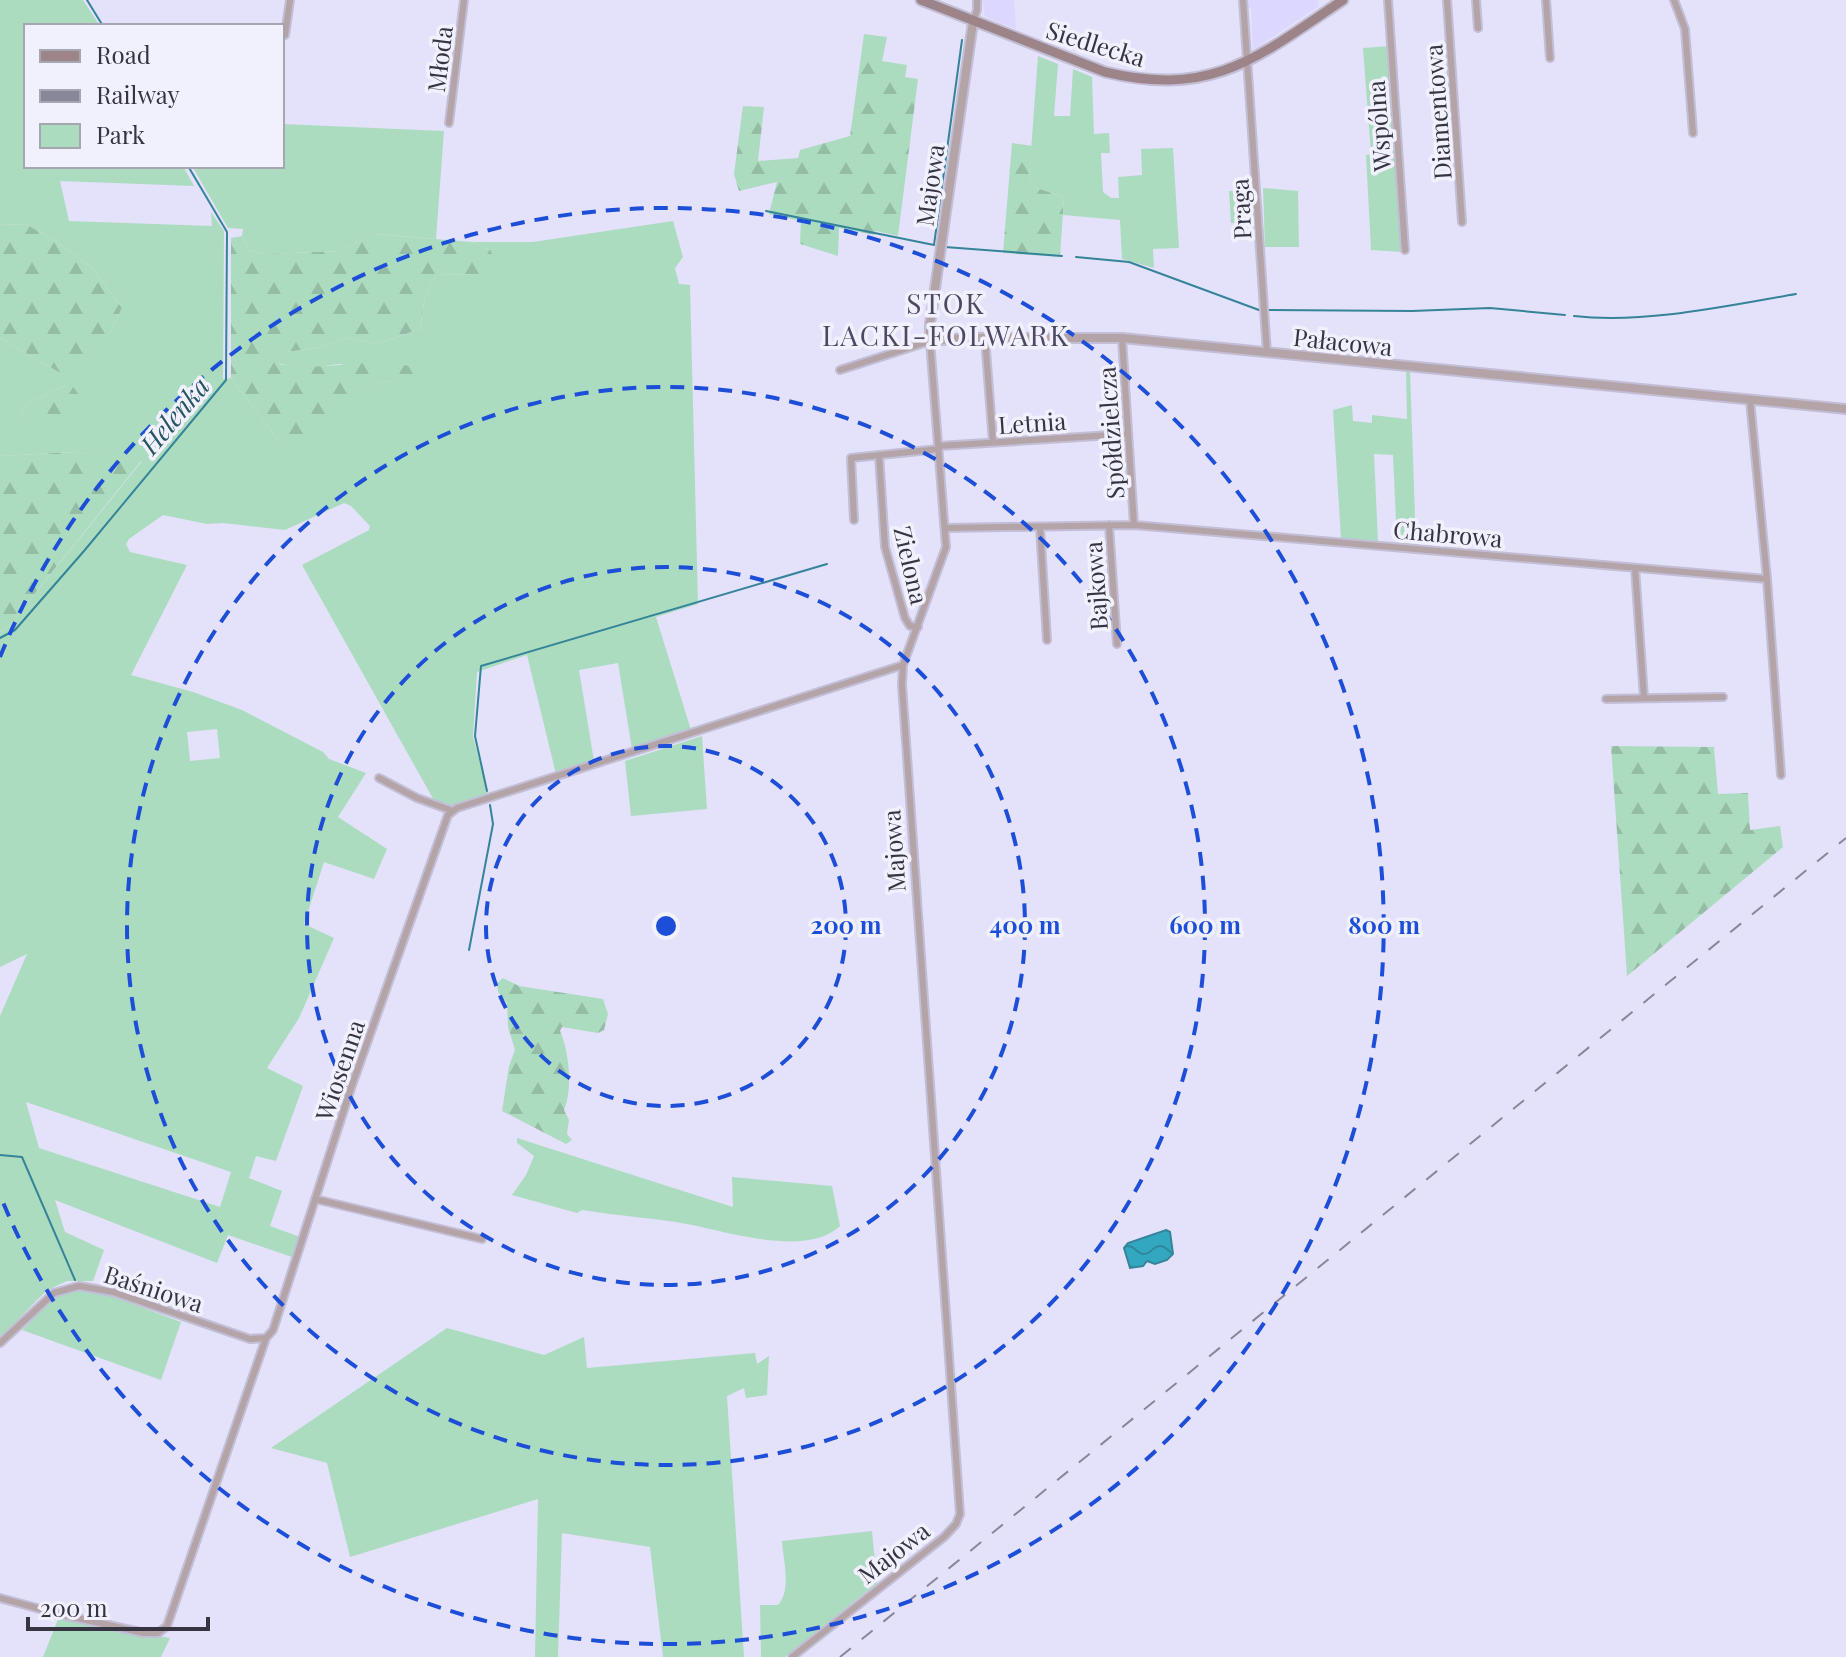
<svg xmlns="http://www.w3.org/2000/svg" width="1846" height="1657" font-family="'Playfair Display',serif">
  <defs>
    <pattern id="forest-firs" width="22" height="20" patternUnits="userSpaceOnUse" patternTransform="scale(2)"><rect width="22" height="20" fill="#acdcbf"/><path d="M5 1l3.5 6h-7zM16 11l3.5 6h-7z" fill="#95bda5"/></pattern>
    <pattern id="water-waves" width="16" height="10" patternUnits="userSpaceOnUse" patternTransform="scale(2)"><rect width="16" height="10" fill="#34a7c0"/><path d="M0 5q4-4 8 0t8 0" fill="none" stroke="#2d899e"/></pattern>
  </defs>
  <rect width="100%" height="100%" fill="#e4e1fb"/>
  <path fill="#dcd7ff" d="M982,0H1014L1016,29L985,17Z
    M1248,0H1318L1319,6L1253,50L1251,8H1248Z"/>
  <path fill="#acdcbf" fill-rule="evenodd" d="M0,0H83L100,26H26V166H183L194,186L60,181L69,221L212,226L211,212L224,231L223,379L231,378L281,444L360,389L380,382L416,379L339,364L302,369L278,363L286,352L321,347L348,338L377,344L420,329L425,296L436,275L482,274L490,250L472,242H533L673,221L683,257L675,268L679,284L690,285L698,604L656,617L691,730L632,749L618,663L579,670L594,761L556,774L527,655L477,672L473,736L488,794L451,807L436,804L302,565L369,530L370,526L351,506L344,503L285,530L223,523L207,524L163,515L129,539L126,544L130,552L187,565L131,675L193,692L242,710L323,752L329,759L366,773L338,817L387,849L374,879L324,862L304,924L334,938L299,1018L267,1068L303,1086L276,1161L256,1156L249,1178L282,1191L270,1226L300,1237L292,1257L228,1235L217,1263L55,1200L65,1232L104,1250L93,1281H67L46,1291L0,1338V1016L27,954L0,967V632L8,627L142,461L73,452L0,456V338L62,374L109,335L122,308L93,269L57,242L26,224L0,225ZM66,385L47,418L29,419L21,412L26,404ZM217,729L220,758L190,761L187,732ZM26,1102L231,1172L220,1207L39,1148Z
    M1389,46L1403,252L1371,250L1366,155L1371,154L1363,48Z
    M1038,56L1058,64L1054,116H1070L1073,69L1092,77L1094,134L1109,133L1110,153H1101L1103,192L1111,198H1119L1118,177L1142,175L1141,149L1173,148L1179,248L1153,249L1154,268L1122,259L1120,220L1063,215L1064,197L1037,188L1029,178Z
    M282,124L444,131L436,239L375,234L341,251L266,254L248,250L242,236L243,229L228,228L192,166H282Z
    M1263,188L1298,191L1299,247H1265Z
    M1254,190L1256,222L1231,223L1229,191Z
    M1406,371H1410L1416,545L1397,544L1393,455L1374,454L1378,541L1341,539L1333,410L1352,405L1353,421L1372,423V415L1407,419Z
    M702,736L707,809L631,816L625,761Z
    M517,1138L733,1207L732,1177L832,1186L840,1226C808,1257 731,1233 692,1225C656,1218 619,1216 582,1210L577,1213L512,1195L526,1175L534,1156L517,1143Z
    M85,1289L96,1290L181,1322L161,1380L22,1330L55,1297Z
    M447,1328L544,1355L584,1337L587,1368L755,1353L757,1364L769,1356L767,1395L746,1398L744,1388L727,1396L744,1657H663L650,1547L562,1533L558,1657H535L538,1499L350,1557L327,1463L271,1448Z
    M872,1531L877,1583L785,1657H761L760,1605H778C792,1589 783,1560 782,1541Z
    M59,1617L170,1638L161,1657H43Z"/>
  <path fill="url(#forest-firs)" d="M864,34L887,37L882,61L907,65L905,77L918,79L898,236L876,231L875,235L839,228L838,256L800,244L801,221L769,214L777,182L739,191L734,174L743,106L764,107L758,161L798,158L800,150L850,136Z
    M1012,143L1032,146L1029,178L1037,188L1064,197L1060,257L1003,253Z
    M26,224L57,242L93,269L122,308L109,335L113,345L95,358L62,374L0,338V225Z
    M374,234L472,242L490,250L498,263L483,274L436,275L425,296L420,329L377,344L348,338L321,347L286,352L279,364C324,373 372,354 416,368V380L380,382L361,389L358,400L344,402L338,407L341,417L331,435L281,444L231,378V238L242,236L248,250L266,254L341,251Z
    M66,385H72L79,395L81,414L66,419H29L21,412L26,404Z
    M73,452L142,460L8,627L0,632V456Z
    M1611,746L1714,747L1718,794L1748,793L1750,830L1780,826L1783,847L1627,976Z
    M503,978L519,986L603,999L608,1014L604,1030L598,1033L562,1027L560,1031C569,1050 573,1090 564,1110L569,1120L567,1134L572,1140L566,1144L502,1111L509,1066L515,1050L508,1027L507,1003L498,992L497,983Z"/>
  <path fill="url(#water-waves)" stroke="#35849a" stroke-width="2" d="M1166,1230L1170,1232L1173,1254L1167,1260L1155,1264L1147,1261L1143,1266L1130,1268L1124,1248L1128,1243Z"/>
  <g fill="none" stroke-linecap="round" stroke-linejoin="round">
    <path stroke="#35849a" stroke-width="2" d="M87,0L103,26
      M951,203L945,247L1062,256
      M766,211L934,245L962,40
      M1076,257L1129,262L1259,310
      M1269,310L1412,311L1490,308L1565,315
      M1574,316C1644,324 1727,306 1796,294
      M0,638L15,630L84,551L226,380L227,232L188,166
      M487,791L475,736L481,666L827,564
      M469,950L493,824L490,805
      M0,1155L22,1157L75,1280"/>
    <g stroke="#c1bed6" stroke-width="10">
      <path id="minor" d="M1243,0L1267,353
        M1388,0L1405,250
        M1447,0L1462,222
        M1476,0L1478,28
        M1546,0L1550,58
        M1674,0L1685,29L1693,133
        M973,22L977,10V0
        M285,35L290,0
        M449,123L464,0
        M985,338L993,442
        M1122,338L1134,525
        M939,446L1128,434
        M879,455L885,547L905,618L910,626L918,627
        M854,520L851,458L939,449
        M1109,525L1117,644
        M1040,527L1047,640
        M946,528L1134,525L1767,579L1750,400
        M1635,568L1644,698
        M1767,579L1781,775
        M1606,699L1723,697
        M379,778L417,798L453,811
        M315,1199L482,1239
        M0,1343L54,1293L79,1286L113,1292L250,1339L266,1338
        M0,1598L55,1613L144,1633H158L167,1626L266,1338L273,1330L351,1088L448,815L457,808L903,665
        M792,1657L944,1537L956,1524L960,1514L902,685L903,665L946,547L930,341L840,370"/>
    </g>
    <g stroke="#c1bed6" stroke-width="12">
      <path id="tertiary" d="M973,22L930,324V341L966,338H1122L1846,409"/>
    </g>
    <g stroke="#c1bed6" stroke-width="13">
      <path id="secondary" d="M921,0L1105,72C1213,98 1258,57 1343,0"/>
    </g>
    <use href="#minor" stroke="#b4a3a7" stroke-width="6"/>
    <use href="#tertiary" stroke="#b4a3a7" stroke-width="8"/>
    <use href="#secondary" stroke="#9c8489" stroke-width="9"/>
    <path stroke="#888699" stroke-width="2" stroke-dasharray="14 14" stroke-linecap="butt" d="M840,1657L1846,838"/>
  </g>
  <g fill="none" stroke="#1d4ed8" stroke-width="4" stroke-dasharray="14 10">
    <circle cx="666" cy="926" r="180"/>
    <circle cx="666" cy="926" r="359"/>
    <circle cx="666" cy="926" r="539"/>
    <path d="M0 657A718 718 0 1 1 0 1195"/>
  </g>
  <g text-anchor="middle" dominant-baseline="central" stroke-width="7" stroke-linejoin="round" paint-order="stroke">
    <g font-size="24" fill="#363441" stroke="#f1f0fd">
      <text transform="translate(1096 43) rotate(17)">Siedlecka</text>
      <text transform="translate(439 59) rotate(-83)">Młoda</text>
      <text transform="translate(1437 112) rotate(-94)">Diamentowa</text>
      <text transform="translate(1378 126) rotate(-94)">Wspólna</text>
      <text transform="translate(929 185) rotate(-82)">Majowa</text>
      <text transform="translate(1240 209) rotate(-93)">Praga</text>
      <text transform="translate(1343 341) rotate(6)">Pałacowa</text>
      <text transform="translate(1032 422) rotate(-4)">Letnia</text>
      <text transform="translate(1110 433) rotate(-94)">Spółdzielcza</text>
      <text transform="translate(1448 533) rotate(5)">Chabrowa</text>
      <text transform="translate(912 565) rotate(77)">Zielona</text>
      <text transform="translate(1095 586) rotate(-94)">Bajkowa</text>
      <text transform="translate(893 851) rotate(-94)">Majowa</text>
      <text transform="translate(339 1070) rotate(-71)">Wiosenna</text>
      <text transform="translate(154 1288) rotate(18)">Baśniowa</text>
      <text transform="translate(893 1552) rotate(-38)">Majowa</text>
    </g>
    <g font-size="26" font-style="italic" fill="#255560" stroke="#f1f0fd">
      <text transform="translate(174 415) rotate(-50)">Helenka</text>
    </g>
    <g font-size="28" letter-spacing="2" fill="#4d4963" stroke="#f1f0fd">
      <text x="946" y="302">STOK<tspan x="946" dy="32">LACKI-FOLWARK</tspan></text>
    </g>
  </g>
  <circle cx="666" cy="926" r="12" fill="#1d4ed8" stroke="#f1f0fd" stroke-width="4"/>
  <g font-size="24" text-anchor="middle" font-weight="bold" fill="#1d4ed8" stroke="#f1f0fd" stroke-width="7" stroke-linejoin="round" paint-order="stroke">
    <text x="846" y="934">200 m</text>
    <text x="1025" y="934">400 m</text>
    <text x="1205" y="934">600 m</text>
    <text x="1384" y="934">800 m</text>
  </g>
  <rect x="24" y="24" width="260" height="144" fill="#f1f0fd" stroke="#a6a5b2" stroke-width="2"/>
  <rect x="40" y="50" width="40" height="12" fill="#9c8489" stroke="#a6a5b2" stroke-width="2"/>
  <text x="96" y="64" font-size="24" fill="#363441">Road</text>
  <rect x="40" y="90" width="40" height="12" fill="#888699" stroke="#a6a5b2" stroke-width="2"/>
  <text x="96" y="104" font-size="24" fill="#363441">Railway</text>
  <rect x="40" y="124" width="40" height="24" fill="#acdcbf" stroke="#a6a5b2" stroke-width="2"/>
  <text x="96" y="144" font-size="24" fill="#363441">Park</text>
  <path d="M28 1617v12h180v-12" fill="none" stroke="#363441" stroke-width="4"/>
  <text x="40" y="1617" font-size="24" fill="#363441" stroke="#f1f0fd" stroke-width="6" paint-order="stroke">200 m</text>
</svg>
